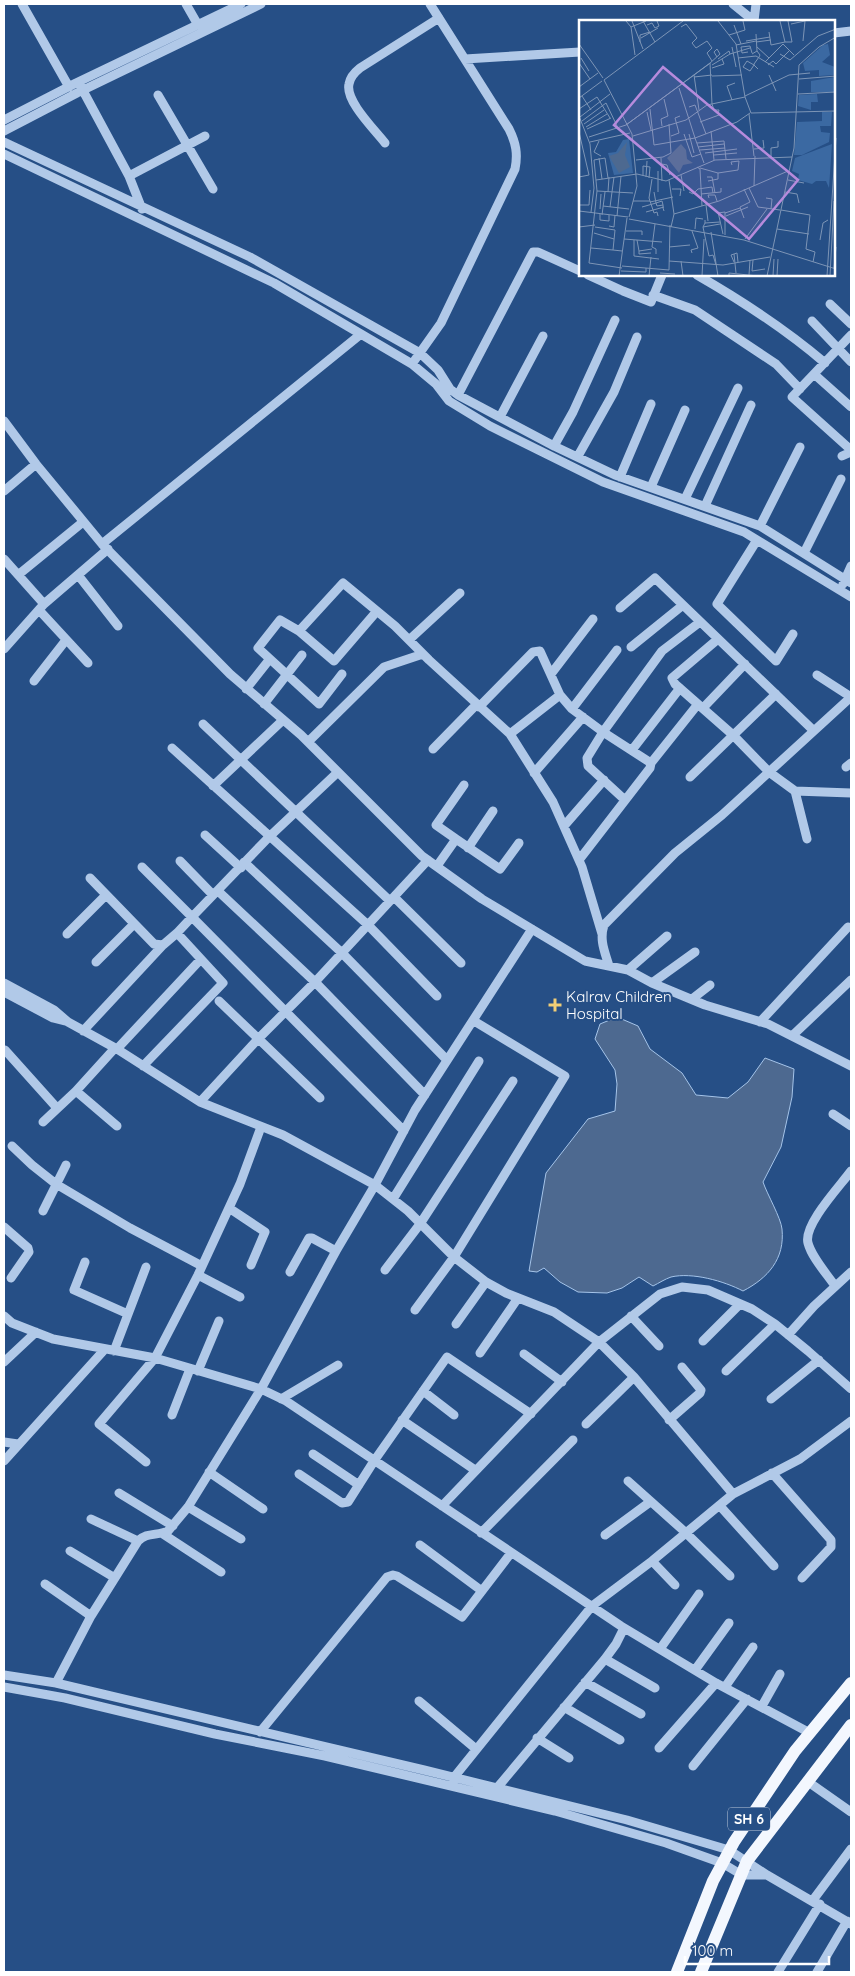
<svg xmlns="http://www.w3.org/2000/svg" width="855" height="1976" font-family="Quicksand,sans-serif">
  <rect width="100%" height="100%" fill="#264f86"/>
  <path fill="#4d6990" stroke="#a5c4e9" d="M617,1017L638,1026L650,1049L682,1073L696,1095L728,1098L748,1082L765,1058L794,1069L792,1097L781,1147L763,1182C767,1194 781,1218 782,1229C785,1259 768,1278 743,1291C724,1281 692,1272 671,1277C665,1279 659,1283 653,1286L639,1277L622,1288L607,1293L578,1292L560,1282L544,1268L537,1272L529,1271L546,1173L588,1119L615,1111L617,1084L615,1070L595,1039L600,1024Z"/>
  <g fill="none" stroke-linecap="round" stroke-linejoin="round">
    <path stroke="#b1c9e8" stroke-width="9" d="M22,4L69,87
      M186,4L198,25
      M733,4L754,21
      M754,21L756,4
      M834,33L851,31
      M465,59L580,52
      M81,87L129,176L142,209
      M158,95L213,189
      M4,120L76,83L241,4
      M4,131L77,93L261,4
      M4,142L250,257L420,353L438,370L450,389L458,395L554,446L615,475L760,526L851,583
      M385,143C375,130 345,101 349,84C350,77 355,72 360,68L439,18
      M4,154L274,283L412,364L436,384L449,401L490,426L603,482L744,532L851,597
      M129,176L205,136
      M588,275L623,291L651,302L662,275
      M697,275C744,302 784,328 825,363
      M653,295L695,310L776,364L800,389
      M830,304L851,324
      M812,321L851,362
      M851,335L792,397L851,450
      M412,364L441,323L515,169C518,154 516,143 509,129L430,4
      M814,374L851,407
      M458,395L533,252H538L580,271
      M500,417L543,336
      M4,421L36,464L102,544L230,674L301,735L422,856L482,899L585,961L628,970L652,983L705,1005L768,1024L851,1066
      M554,446L573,412L615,320
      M578,456L614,392L637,337
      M842,456L851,452
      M620,477L651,404
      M651,487L685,410
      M4,491L36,464
      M685,499L738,388
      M705,506L751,405
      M760,526L800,447
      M757,540L717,604L776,661L793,634
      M102,544L361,334
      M804,553L841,479
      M4,559L44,604
      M18,575L83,522
      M78,575L118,626
      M843,584L851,566
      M620,608L655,578L814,731
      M39,610L88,663
      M299,631L334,661L377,611
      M718,639L672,678L675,684L733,735L769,772L795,791L851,793
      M409,640L460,593
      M631,647L683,605
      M4,649L44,604L108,549
      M342,674L319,704L258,648L280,620L299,631L343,583L395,626L429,660L510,734
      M551,674L593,619
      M817,675L851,697
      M34,681L66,640
      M246,689L269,660
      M264,704L302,655
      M479,707L533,652L540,651L560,695
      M703,708L745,664
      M572,709L617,650
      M203,724L390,901
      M308,742L384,667L423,654
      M172,748L368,925L437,996
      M433,749L477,704
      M632,750L680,688
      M846,767L851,763
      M338,772L269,837L192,917L404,1131
      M534,773L583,717
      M690,777L776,694
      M213,786L283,720
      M795,791L807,839
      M625,800L588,766L587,758L603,732L662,651L700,622
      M564,826L604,780
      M205,835L241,868
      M456,839L436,825L464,785
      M468,848L493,811
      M579,860L650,768L651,763L698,704
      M180,861L213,895
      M244,862L342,953L447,1060
      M437,866L456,839L500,869L519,843
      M90,878L154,944L163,945L177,933L192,917L142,867
      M218,891L315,982L425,1095
      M394,897L461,963
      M67,934L106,895
      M602,934L582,867L553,802L510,734L560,695L572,709L603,732L651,763
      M96,962L134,924
      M609,966C605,952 599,940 604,925L675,853L722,815L851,697
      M628,970L667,936
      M4,983L54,1010L68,1022L117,1049L200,1102L283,1135L375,1185L415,1110L532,929
      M652,983L695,952
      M4,992L53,1018L65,1021
      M692,999L710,985
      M219,1001L320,1098
      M760,1022L848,927
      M83,1031L163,945
      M792,1036L851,980
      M117,1049L201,959
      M5,1050L57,1108
      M143,1066L223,983L177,933
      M76,1091L117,1126
      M200,1102L258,1039L315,982L428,860
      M833,1114L851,1126
      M43,1122L76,1091L115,1048
      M12,1146L32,1165L56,1184L130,1228L202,1266
      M393,1199L479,1061
      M229,1208L265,1232L251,1265
      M43,1211L66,1165
      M4,1227L28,1248L29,1252L11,1278
      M85,1262L74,1290L128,1314
      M385,1270L420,1224L513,1081
      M290,1272L309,1238H312L336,1251
      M198,1275L240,1297
      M835,1286C827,1274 812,1258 808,1243C803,1225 840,1186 851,1171
      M415,1310L454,1257L565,1076L474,1021
      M4,1316L12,1323L53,1339L155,1358L261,1389L286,1401L621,1626L716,1683L810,1733
      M631,1316L659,1346
      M456,1324L486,1282
      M788,1335L814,1306L851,1272
      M703,1341L740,1304
      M114,1351L146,1267
      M480,1353L518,1298
      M524,1354L562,1382
      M4,1362L36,1332
      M198,1371L219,1321
      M726,1371L775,1324
      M423,1391L454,1415
      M281,1399L338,1365
      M771,1399L819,1360
      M172,1415L190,1369
      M402,1420L475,1470
      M669,1420L700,1393L701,1390L682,1367
      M586,1424L634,1377
      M4,1442L18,1444
      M313,1454L359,1485
      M4,1461L105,1349
      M146,1462L99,1424L155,1358L198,1275L240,1184L261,1127
      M209,1472L263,1509
      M772,1473L831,1540V1547L802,1578
      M299,1474L342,1503L348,1502L374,1461L447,1357L531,1414
      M628,1481L685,1532L730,1576
      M119,1493L173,1526
      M733,1494L800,1459L851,1421
      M442,1506L599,1342L660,1294L682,1287L708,1290L752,1309L775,1324L808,1351L851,1389
      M720,1506L774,1566
      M188,1507L241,1539
      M91,1519L138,1541
      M481,1533L573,1440
      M163,1534L221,1572
      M605,1535L650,1502
      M420,1545L482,1591
      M70,1551L115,1578
      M652,1561L675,1585
      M45,1584L91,1616
      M660,1649L699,1594
      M605,1659L655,1688
      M695,1670L729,1623
      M4,1675L56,1683L424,1770L627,1820L729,1850L767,1875H742L722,1863L666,1843L555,1811L325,1756L215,1734L65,1698L4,1687
      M585,1682L641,1714
      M56,1683L91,1616L138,1541C147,1532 157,1536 168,1531L188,1507L261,1389L336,1251L375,1185L408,1211L454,1257L486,1282L506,1293L554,1312L599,1342L634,1377L733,1494L652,1561L592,1606L451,1781
      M725,1687L753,1647
      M419,1701L476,1749
      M762,1706L780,1674
      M564,1707L620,1740
      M260,1732L387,1577L393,1575L397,1576L462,1617L511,1553
      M537,1738L569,1758
      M659,1748L716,1683
      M693,1766L747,1699
      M807,1781L851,1812
      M497,1788L605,1659L616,1644L624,1628
      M767,1875L851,1924
      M813,1900L851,1849
      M778,1972L820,1904
      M817,1972L847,1921"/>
    <path stroke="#f3f7fe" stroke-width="12" d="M677,1972L713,1881L734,1842L795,1751L851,1683
      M701,1972L747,1861L851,1725"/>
  </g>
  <path fill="#f1ce76" stroke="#264f86" stroke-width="2" d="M552.5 997.5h5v5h5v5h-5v5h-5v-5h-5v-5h5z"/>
  <g text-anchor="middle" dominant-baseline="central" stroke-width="4" stroke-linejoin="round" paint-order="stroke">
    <rect fill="#264f86" stroke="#becadb" stroke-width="1" x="728" y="1807.5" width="42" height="23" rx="4"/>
    <g font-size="14" font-weight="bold" fill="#fff">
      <text x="749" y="1819">SH 6</text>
    </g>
    <g font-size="15" fill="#fff" stroke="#264f86" text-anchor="start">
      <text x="566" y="996">Kalrav Children<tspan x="566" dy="17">Hospital</tspan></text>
    </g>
  </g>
  <g transform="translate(579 20)">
    <rect width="256" height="256" fill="#264f86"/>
    <path d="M249,24L251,35L243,42L256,47L255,55L240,56V50L226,51L224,43L244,25ZM256,57L255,72H232V61ZM238,74L239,82H232V90L219,86L220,75ZM243,92H253L252,106H241L242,112L251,113L250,122L223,135H215L218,102L243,101ZM50,119L54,153L35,155L29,133L37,132L44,120ZM253,124L250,168L247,161H237L233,164L219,160L220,154L213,151L216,138Z" fill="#3b69a2"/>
    <path d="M48,122L46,135L51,147L40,153L30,136L39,133ZM102,124L107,130L108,139L114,143L104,145L100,153L88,138Z" fill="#4d6990"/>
    <path fill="none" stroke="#7d95b6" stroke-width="1" d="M47,1L52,7L67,1M53,1L64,29M64,1L76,22M201,1L206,22H213L209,1M212,4L226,1L224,21M68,5L73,3L76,8L80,6L78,1M155,5L162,24M52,7L56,35M102,7L107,4L118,18L113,23L117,28L128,21L133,28L128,33L133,41M190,12L192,25L206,22M150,15L166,10L164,1M62,18L79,8M167,21L191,17M61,22V15L71,12M177,22L192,20M0,24L24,58M157,25L177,21M153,27L157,47M178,27L190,38M240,27L257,17M178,31L181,35L180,37L175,44V45L171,51L164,47L168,41L175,45L179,49M169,32L163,33L162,27L171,26L173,33M173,34L178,31L177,14M201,34L211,40L239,16L257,9M2,38L10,51M159,38L177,36L195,47M139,39L150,31L151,34M186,42L204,24L215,35M0,43L11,59M131,43L47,105L130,44L141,34L138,29L135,32L138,37M131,43L133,84L135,90H140L139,94M133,45L151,34L171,28M189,45L194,41L197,44L210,31M133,48L145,44L143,39M115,55L120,90M190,55L197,71M133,56L163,55M115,57L133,55M220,59L257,56M25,60L53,114L58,166L50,197M25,60L104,1M0,67L19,53M219,74L257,72M3,76L12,90M166,76L210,55L231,53M166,77L172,93L257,91M0,78L23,61M153,80L148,66L156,63M110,87L116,85L127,114M0,89L18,77L31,98M71,89L75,125L116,118L100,68M68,92L72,110M170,94L175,136M0,96L11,124L15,168L12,192M1,97L31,74M3,101L27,83L39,108M121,102L140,95M5,104L25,90M83,106L82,99L89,96L85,79M7,107L28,94M8,109L32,98M132,111L135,140M0,112L10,155L0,157M105,114L113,137L122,134M110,114L115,133M54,116L107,100L128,85L166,77L157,24L139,1M92,116L100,113L96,98L101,96M10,117L47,105M20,121L15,132L22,136M11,122L51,113M118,123L145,121L147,139M119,127L145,124M175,129L185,128L184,120M121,130L146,128M126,133L158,129M135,135L158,133M192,137V128L199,127V121M20,138L23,159M82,138L83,161M15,140L18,171L10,243L43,248M15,140L26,138L29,158M57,140L84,137L92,133L90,104M125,143L116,118L158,102L171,93M83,144L88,145L91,155M118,147L121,149L123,186M121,148L139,153V159L129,161M79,151V172M139,153L159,150L160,141L152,142L153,145M102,155L105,171M64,156V146L71,147L70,158M67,157L68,141M128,157H133L136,173M73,159L70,178L75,193L78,192L79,196M17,160L58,154L87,161L136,140L213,137M90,160L95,194L92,207M209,160L225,163M175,166L176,136M170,168L179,187L201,190M93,169H102L101,176M18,171L54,173M29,172L30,157M110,172L114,174L119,169L133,167L134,173M206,172L218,174L220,183M122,174L142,172V168M130,178L129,175H136L138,181M187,178L193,179L192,189M54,181H71M71,182L94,177M0,185H10L11,170M84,185L78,186L77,183L83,181L84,185V188L85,191M127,185L129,201M24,186L50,189M31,187L35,157M63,187L77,183L75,172M21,189L22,174M202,190L231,195L227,229L236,232L234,242M0,191L49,197M67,192L85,187M139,192L144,214M139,193L146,192V215M146,193L161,188M21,194V200L30,201V195M95,194L140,181L209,151M23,195L26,172M38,196L42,156M147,196L169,187M165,198L161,187L171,182L165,169M50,199L165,220L257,249M126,200V203L141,202M126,203L124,207L141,204M76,204L73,227L77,229V234M30,206L35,207L36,195M0,207L16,205M16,207L36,210L34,230L43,231M124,207L130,236L134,235L137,245M116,209L117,198L124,199M198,209L230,214M47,211H63V215M113,211L119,228L112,230L113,233M132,212L139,256M15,213L35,219M45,219L83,222M166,219L188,189M55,220V236L80,239M58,220L60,231L73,229M241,220L244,203L249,200M90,227L111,225M12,228L34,230M60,231V234L72,233M155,234L157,253M174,240L173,251L186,249M90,241L144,245L191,237M102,241L104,256M155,242L152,235L158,233L159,242M43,246L90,250L91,205M255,248L257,227M42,251L67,252V248M81,253L96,254M170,255L171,240M40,256L48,198M70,256L72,237M123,256L125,219M150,256V253L179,256M188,256L215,128L220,45L240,27M194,256L195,239M198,256L199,239M248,256L257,118M251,256L255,181"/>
    <path fill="#b68bdc" fill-opacity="0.15" stroke="#b68bdc" stroke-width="2.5" d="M84,47L219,160L170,219L35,105Z"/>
    <rect width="256" height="256" fill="none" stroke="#fff" stroke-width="2.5"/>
  </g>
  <rect width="855" height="1976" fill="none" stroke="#ffffff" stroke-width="10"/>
  <path d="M685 1956v8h144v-8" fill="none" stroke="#ffffff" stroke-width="2.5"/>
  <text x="692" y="1956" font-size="15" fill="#ffffff" stroke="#264f86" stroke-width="4" paint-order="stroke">100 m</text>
</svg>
